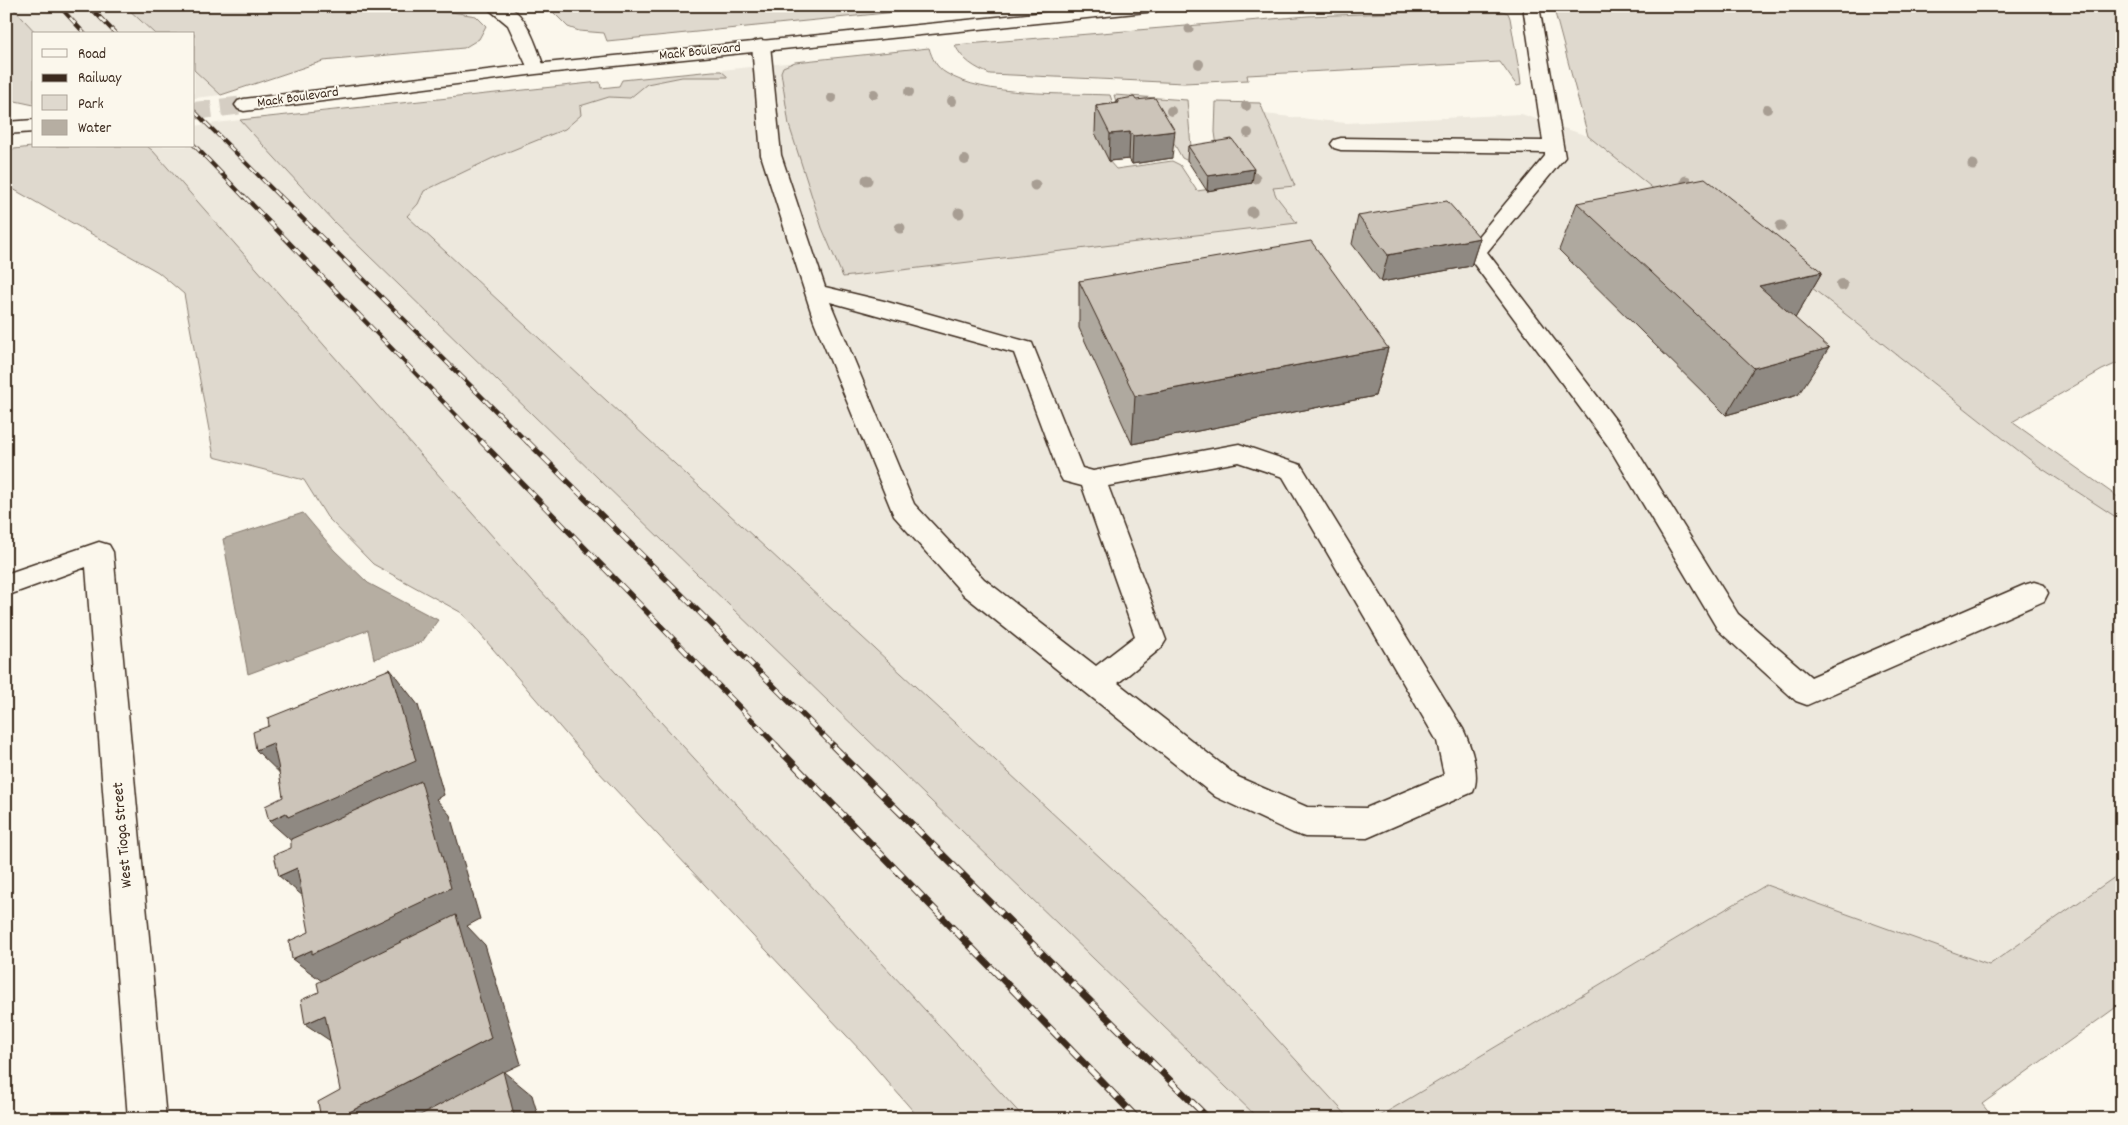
<svg xmlns="http://www.w3.org/2000/svg" width="2128" height="1125" font-family="Dekko,sans-serif">
  <rect width="100%" height="100%" fill="#fbf7ec"/>
  <filter id="ink" filterUnits="userSpaceOnUse"><feTurbulence type="fractalNoise" baseFrequency=".02" numOctaves="2"/><feDisplacementMap in="SourceGraphic" scale="10" xChannelSelector="R" yChannelSelector="G"/><feConvolveMatrix kernelMatrix="1 2 1 2 8 2 1 2 1" color-interpolation-filters="sRGB"/></filter>
  <g filter="url(#ink)">
    <path fill="#ede8dd" d="M11,6H125L155,34H37Z
      M795,62L788,64L781,72L1296,223L1276,196L1273,188L1295,186L1264,114L1346,123L1521,114L1588,136L1692,220L1717,213L2038,466L2122,521V872L1989,965L1765,885L1375,1119H1350L1169,921L406,215L418,204L424,191L493,158L579,106L609,97L630,98L646,84L682,77H727L721,71H713Z
      M194,70L213,88L221,95L194,98Z
      M240,120L334,222L1259,1119H1025L539,589L147,146H194V126Z"/>
    <path fill="#dfd9ce" stroke="#8d8276" d="M6,6H11L37,34H34V105L6,99Z
      M125,6H252L452,12L476,16L486,26L479,39L464,48L323,61L221,95L194,70V34H155Z
      M547,6H956L607,41L604,33L579,31L568,27Z
      M1563,6H2122V361L2102,370L2012,422L2122,500V521L2038,466L1717,213L1692,220L1588,136L1555,13L1557,9Z
      M1497,9L1508,13L1510,18L1520,76L1521,85L1517,86L1500,62L1247,75L1248,80L1184,83L990,74C975,68 962,60 955,45L1308,16Z
      M929,48C932,58 936,67 946,73C984,97 1064,93 1110,95L1118,119L1109,161L1116,169L1172,161L1180,165L1197,191L1251,183L1217,147L1215,132L1216,102L1260,103L1295,186L1273,188L1276,196L1297,223L843,277L822,228L789,125L781,72L783,67L795,62Z
      M713,71H721L728,77H682L647,84L630,98L609,97L580,106L581,115L565,129L493,158L424,191L418,204L407,216L1169,921L1350,1119H1259L334,222L240,120L600,82L601,88L619,86L622,80Z
      M1114,95L1187,100L1191,147L1188,161L1182,158L1160,118L1117,105Z
      M40,146H147L153,151L539,589L1025,1119H920L861,1051L596,769L462,613L373,564L327,517L304,480L214,457L184,294L158,272L6,185V150Z
      M2122,872V1003L1982,1104L1994,1119H1375L1766,885L1989,965Z"/>
    <path fill="#b6aea2" stroke="#85796d" d="M303,513L334,550L368,583L438,620L422,642L374,659L368,630L248,674L223,539Z"/>
    <g fill="none" stroke-linecap="round" stroke-linejoin="round">
      <path stroke="#d5cec3" stroke-width="18" stroke-dasharray="18 9" stroke-linecap="butt" d="M194,111L244,105"/>
      <g stroke="#3b2a1e" stroke-width="3">
        <path id="minor" d="M485,6C492,6 503,4 509,7C529,17 537,50 545,69L542,73H530L508,25Z
          M1523,6H1539L1565,157L1487,252L1627,435L1738,614L1811,677L2024,585L2034,582L2044,585L2048,593L2044,601L1807,705L1796,701L1718,630L1609,447L1465,252L1545,156V153L1341,150L1334,148L1331,144L1334,140L1341,138L1543,141Z
          M761,40L767,41L770,45L781,155L825,287L884,301L1032,343L1082,468L1093,471L1239,444L1301,465L1463,729C1471,746 1481,775 1473,792L1367,838L1305,837L1293,833L1216,797L964,595L894,516L814,321L761,155L752,45L755,41ZM830,302L1014,353L1059,474L1063,481L1082,486L1135,636L1096,666L984,579L914,504ZM1238,462L1283,477L1437,741L1444,775L1366,808L1307,807L1238,777L1118,683L1161,648L1166,640L1108,486Z
          M99,542L109,545L113,552L166,1119H128L86,567L6,596V574Z"/>
      </g>
      <g stroke="#3b2a1e" stroke-width="3">
        <path id="major" d="M1105,6H1164L1156,11L536,74L244,111L238,109L235,105L238,101L244,99L536,64Z
          M34,120V132L6,134V122Z"/>
      </g>
      <use href="#minor" fill="#fbf7ec" fill-rule="evenodd"/>
      <use href="#major" fill="#fbf7ec" fill-rule="evenodd"/>
      <g stroke="#3b2a1e" stroke-width="4">
        <path id="rail-far3" d="M59,6L85,34
          M89,6L116,34
          M194,111L281,198
          M194,145L245,198"/>
      </g>
      <g stroke="#3b2a1e" stroke-width="4.5">
        <path id="rail-far2" d="M244,196L483,443
          M280,196L528,443"/>
      </g>
      <g stroke="#3b2a1e" stroke-width="5.5">
        <path id="rail-far1" d="M481,441L778,747
          M527,441L835,747"/>
      </g>
      <g stroke="#3b2a1e" stroke-width="7">
        <path id="rail" d="M776,746L1138,1119
          M833,746L1209,1119"/>
      </g>
      <use href="#rail-far3" stroke="#fbf7ec" stroke-width="2.5" stroke-dasharray="8" stroke-linecap="butt"/>
      <use href="#rail-far2" stroke="#fbf7ec" stroke-width="3" stroke-dasharray="9" stroke-linecap="butt"/>
      <use href="#rail-far1" stroke="#fbf7ec" stroke-width="4" stroke-dasharray="11" stroke-linecap="butt"/>
      <use href="#rail" stroke="#fbf7ec" stroke-width="5" stroke-dasharray="14" stroke-linecap="butt"/>
    </g>
    <g fill="#a89e93">
      <circle cx="1189" cy="29" r="4.5"/>
      <circle cx="1199" cy="64" r="5"/>
      <circle cx="909" cy="92" r="5"/>
      <circle cx="874" cy="94" r="5"/>
      <circle cx="832" cy="98" r="5"/>
      <circle cx="952" cy="101" r="5"/>
      <circle cx="1246" cy="106" r="5"/>
      <circle cx="1767" cy="109" r="5"/>
      <circle cx="1171" cy="111" r="5"/>
      <circle cx="1248" cy="133" r="5"/>
      <circle cx="965" cy="160" r="5"/>
      <circle cx="1973" cy="165" r="5.5"/>
      <circle cx="1255" cy="178" r="5.5"/>
      <circle cx="867" cy="180" r="5.5"/>
      <circle cx="1686" cy="181" r="5.5"/>
      <circle cx="1035" cy="185" r="5.5"/>
      <circle cx="1252" cy="212" r="5.5"/>
      <circle cx="959" cy="213" r="5.5"/>
      <circle cx="1781" cy="226" r="5.5"/>
      <circle cx="900" cy="228" r="5.5"/>
      <circle cx="1842" cy="285" r="6"/>
    </g>
    <path fill="#afa99f" stroke="#3b2a1e" d="M1117,100L1172,158L1132,164L1129,159L1109,161L1095,133L1096,106L1117,103Z
      M1188,146L1252,183L1207,191L1187,160Z
      M1577,203L1822,272L1795,318L1798,395L1726,415L1559,250Z
      M1358,216L1480,238L1471,266L1381,282L1352,244Z
      M1079,281L1388,348L1375,396L1132,444L1079,328Z"/>
    <path fill="#8f8982" stroke="#3b2a1e" d="M1175,131L1172,158L1132,164L1133,136Z
      M1130,132L1129,159L1109,161L1110,134Z
      M1254,169L1252,183L1207,191L1208,176Z
      M1480,238L1471,266L1381,282L1388,255Z
      M1822,272L1794,320L1759,286Z
      M1388,348L1375,396L1132,444L1135,396Z
      M1829,348L1798,395L1726,415L1754,368Z
      M390,669L418,705L444,795L436,799L450,815L480,919L467,926L485,945L521,1064L504,1072L532,1095L539,1119H336L491,1038L330,987L292,959L312,950L305,853L269,821L286,813Z
      M273,743L292,785L256,750Z
      M297,868L316,907L279,876Z
      M325,1015L344,1050L305,1024Z"/>
    <path fill="#ccc4b9" stroke="#3b2a1e" d="M1134,97L1136,100L1155,98L1175,131L1133,136L1130,132L1110,134L1096,106L1119,103L1117,100Z
      M1232,139L1254,169L1208,176L1188,146Z
      M1705,178L1822,272L1759,286L1829,348L1754,368L1577,203Z
      M1447,201L1480,238L1388,255L1358,216Z
      M1311,241L1388,348L1135,396L1079,281Z
      M390,669L416,761L288,817L286,813L269,821L265,806L283,797L278,765L273,743L256,750L253,732L269,726L268,718Z
      M421,781L451,888L312,954V950L292,959L289,941L309,932L297,868L279,876L274,855L291,848V839Z
      M456,915L491,1038L336,1119H321L318,1102L340,1090L325,1015L305,1024L301,1000L319,992L317,983Z
      M503,1071L515,1119H413Z"/>
  </g>
  <g text-anchor="middle" dominant-baseline="central" stroke-width="4" stroke-linejoin="round" paint-order="stroke">
    <g font-size="14" fill="#3b2a1e" stroke="#fbf7ec">
      <text transform="translate(700 52) rotate(-6)">Mack Boulevard</text>
      <text transform="translate(298 98) rotate(-8)">Mack Boulevard</text>
    </g>
    <g font-size="16" fill="#3b2a1e" stroke="#fbf7ec">
      <text transform="translate(123 835) rotate(-95)">West Tioga Street</text>
    </g>
  </g>
  <rect width="2128" height="1125" fill="none" stroke="#fbf7ec" stroke-width="25"/>
  <rect x="12" y="12" width="2103" height="1100" fill="none" stroke="#3b2a1e" stroke-width="2" filter="url(#ink)"/>
  <rect x="32" y="32" width="162" height="115" fill="#fbf7ec" stroke="#aea59a"/>
  <rect x="42" y="49" width="25" height="8" fill="#fbf7ec" stroke="#aea59a"/>
  <text x="78" y="58" font-size="15" fill="#3b2a1e">Road</text>
  <rect x="42" y="74" width="25" height="8" fill="#3b2a1e" stroke="#aea59a"/>
  <text x="78" y="82" font-size="15" fill="#3b2a1e">Railway</text>
  <rect x="42" y="95" width="25" height="15" fill="#dfd9ce" stroke="#aea59a"/>
  <text x="78" y="108" font-size="15" fill="#3b2a1e">Park</text>
  <rect x="42" y="120" width="25" height="15" fill="#b6aea2" stroke="#aea59a"/>
  <text x="78" y="132" font-size="15" fill="#3b2a1e">Water</text>
</svg>
